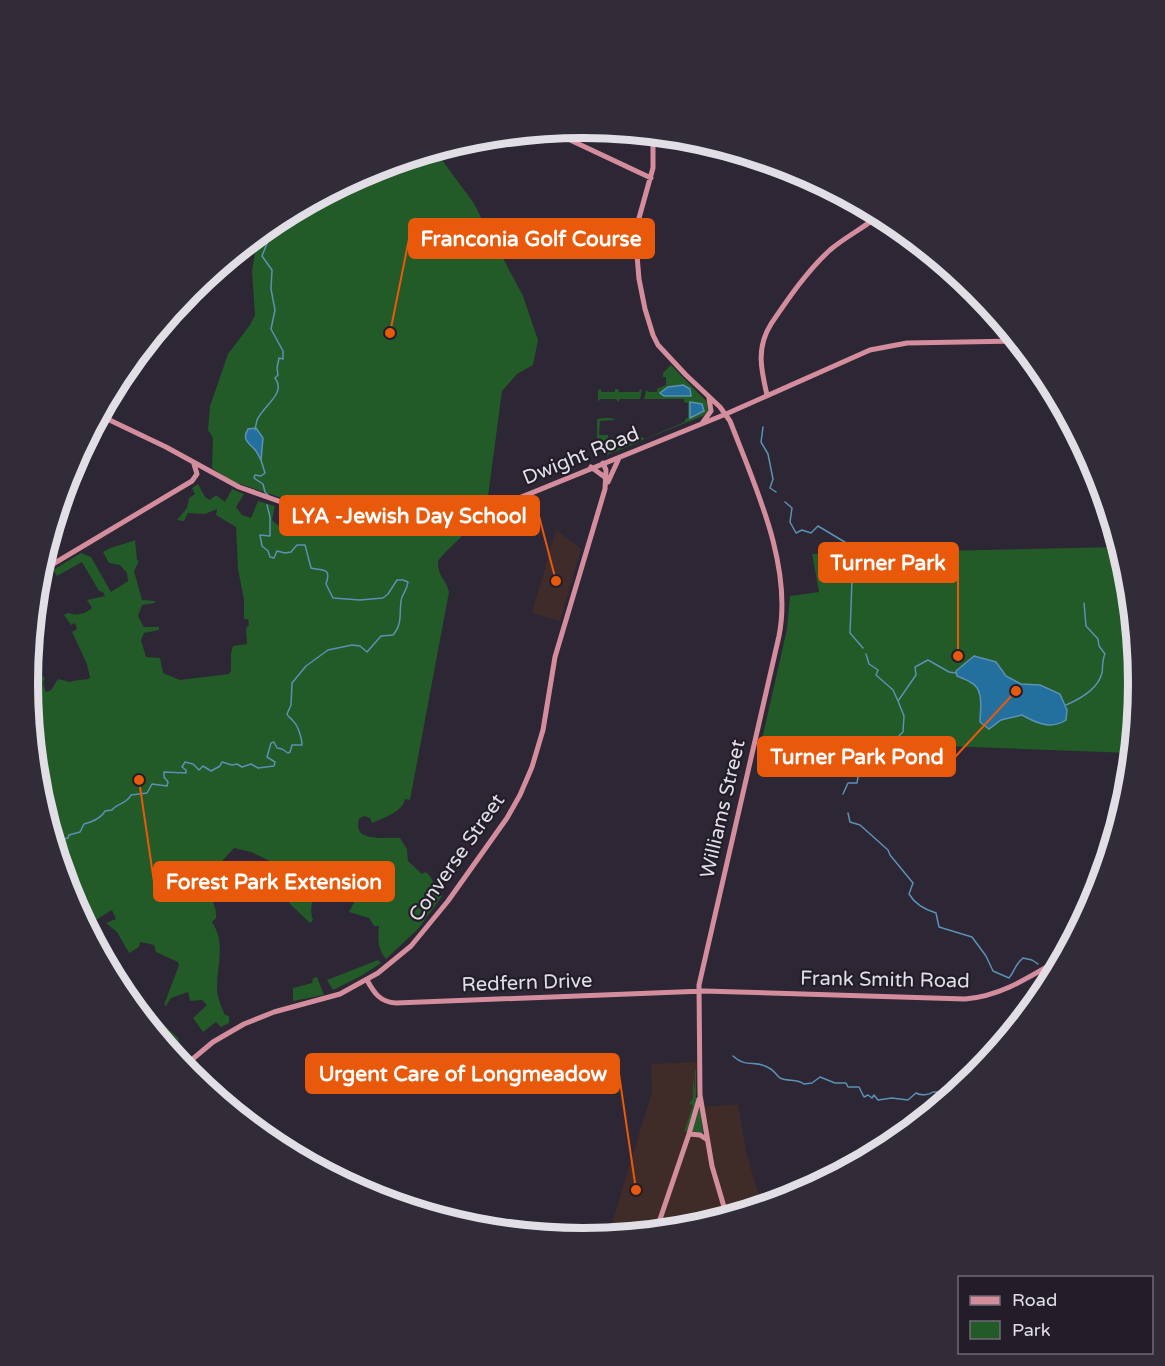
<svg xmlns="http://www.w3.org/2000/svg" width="1165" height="1366" font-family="'Varela Round',sans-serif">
  <rect width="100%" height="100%" fill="#2d2634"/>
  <path fill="#3f2b28" d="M697,1062L696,1105L703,1107L738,1104L746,1152L762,1206L691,1228L667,1230L653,1226L651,1232L608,1236L652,1092L651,1064Z"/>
  <path fill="#3f2b2a" d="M556,530L581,549L560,621L532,613Z"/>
  <path fill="#225a28" d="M437,149L439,156L473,202L523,296L538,340L533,365L517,374L502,391L487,504L350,502L315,509L231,481L212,468L213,438L208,430L210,406L228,354L250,325L255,315L252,271L258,234L274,221L370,170Z
    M671,365L707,402L708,411L703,416L640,441L639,438L642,437L644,439L685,422V419L688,418V403L684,402V399H645L644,401L646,389L648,392H657V389L666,385V377H663V373Z
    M601,389V392H615V389H618L619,392H639L640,389L642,390L640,399H620L618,402L616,399H600L598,402V390Z
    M603,418H611L616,420L600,421L599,435H608V438L636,436L639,442L607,455H603L597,438V419Z
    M198,484L205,497L210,500L216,495L225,502L232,489L244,494L236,507L242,515L251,518L258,501L275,506L272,520C284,531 291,533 307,533L315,516C326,517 335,512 345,511L347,521L407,532L415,531L435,513H475C471,533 449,546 438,561C438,578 446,578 449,592L410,800L405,799C403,812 383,818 372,823L370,818L364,816L359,819C352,843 385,837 400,838L407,849L408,861L422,874L426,872C434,879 435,890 442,896L419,928L386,959C377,949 378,938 379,926H374L369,918L349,912L357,897L347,885L323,884C314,895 308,906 313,920L310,923L290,904L277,884L278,876L274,871L270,861L251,852L234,848C224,859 209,873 210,890C211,900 217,907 216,918L212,922C226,943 217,964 217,987C217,997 221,1006 225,1015L229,1016V1023L221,1027L216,1022L203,1032L193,1018L207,1005L202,1000L190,1001L188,992L171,998L166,1006L164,1005L179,965L178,962L156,952L154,945L140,942L139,947L129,953L117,932L106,923L116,919L112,910L86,926L69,895L38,791L27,683L30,655L39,673L45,678L43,683L46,692L51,690L58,679L70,682C77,679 84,681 90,678L87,664L72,632L77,629L75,623L71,625L64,615L68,613C77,616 85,614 92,608L87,600L105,596L103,592L99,591L82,562L57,576L53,570L81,553L91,557L111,592L128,581L127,573L120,565L109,563L103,552C113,545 124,545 135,540L137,560L139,561L134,571L142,600L155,601V603L142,605L138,616L144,627H159V630L144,633L141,640L146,657L160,658L163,673L180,680L229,674L231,671V653L233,646L247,644L246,628L249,625L248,619H244V600L238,569L236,527L216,515L217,509L205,514L188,513L184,521L177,520L187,508L189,498L195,494L192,488Z
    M1119,547L1127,575L1138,683L1131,753L762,739L787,629L790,596L819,592L812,554Z
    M378,960L381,963L361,976L333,990L327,980Z
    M317,977L324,995L293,1001V988L312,983L313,978Z
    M159,1020L178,1038L180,1045L176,1048L166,1047L155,1034Z
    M696,1069V1100L688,1130L684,1132L693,1105L689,1104L693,1098V1077L695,1091V1070Z
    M699,1109H700L703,1134L692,1132Z"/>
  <path fill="#23709e" stroke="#5c91b4" stroke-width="1.5" d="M683,385L690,389L691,396H664L660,393L668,387Z
    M690,402L702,404L704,411L690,418Z
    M256,428L263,438L261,460C259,457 258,454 256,451C250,443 241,441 248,429Z
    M974,656L996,662L1006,676L1021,684L1040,685L1060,694L1067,710L1066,720C1051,730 1036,723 1022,715L1001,720L989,729L980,722C980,709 985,689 970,682C966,679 961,678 957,676L956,671Z"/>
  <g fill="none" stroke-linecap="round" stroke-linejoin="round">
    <path stroke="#5c91b4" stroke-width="1.5" d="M763,427L761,442L768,454L773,479L770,488L776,492
      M255,430C255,428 257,421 257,420C263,406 287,393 275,378L278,375L277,368L279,358L283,359V351L271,329L275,310L271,289L272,270L262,256L270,236L266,228
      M261,460L265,473L261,476L255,475L254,478L263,484L265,492L268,495
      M785,502L792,508L790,522L796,533L802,530L811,533L818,526L848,544L850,551L849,571L852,580L850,633L863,648
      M866,654L869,664L878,670L876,675L893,690L898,701
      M1066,705C1080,699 1098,689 1102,673C1103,666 1102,660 1105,654L1099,646L1098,639L1086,626L1084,603
      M843,794L848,783H857L858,777C870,771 885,759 892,748C897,741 896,737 903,732L904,716L898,701L916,675L915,667L928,660L949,672L956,673
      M848,813L850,822L860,825L888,850L890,855L913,883L909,894C915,904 926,910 936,913L939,927L972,937L986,956L993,971L1009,978C1015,971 1015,964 1023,958L1032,960L1038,964
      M53,842L68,838L69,835L80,832L84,824C91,822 101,819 105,811L112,810C117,803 127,804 131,795L147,793L152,784L167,786L168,782L164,777V772L186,773V770L182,767L185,762L193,764L199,770L203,766L211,771L220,766L222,762L232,765L237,764L242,767L251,764L258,768L274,766L275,762L267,757L271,743L274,742L277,748L282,749L288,753L290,752L292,745H302C302,739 298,725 293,721C291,718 288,717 287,714L291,705L292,683L306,666L328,650L352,645L360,646L367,652L381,636L393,635C404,623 398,610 402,597C405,591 407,589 408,582L403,580H397L388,594L383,598L360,600L333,598L326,584C332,567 322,571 311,568L305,545H297L291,552L285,553L277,551L274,558L270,557L268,551L262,546L260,535L270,536V517L267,505
      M1052,975L1053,976
      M733,1056C747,1069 755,1059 769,1068C774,1070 776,1075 780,1078C788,1082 797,1078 804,1084L812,1083L820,1077L835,1083H846L848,1087H859L864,1097L868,1095L872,1098L874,1095L878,1100L892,1098L908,1100L916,1093C921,1096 929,1095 933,1092H938L947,1099"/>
    <path stroke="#d48d9d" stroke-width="5" d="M551,131L651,178
      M653,134V168L639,218L636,243L639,279L645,309L653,335L658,345L686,375L720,407L730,421C755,486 793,566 779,636L699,985L700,1095L712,1166L727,1217
      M767,395C761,369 756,348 771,324C788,299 807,271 830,250C845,237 864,228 879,215
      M99,415L166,447L239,487L304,510L325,512L353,505L483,509L502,505L726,414L870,350L907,343L1017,341
      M703,422L711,411L709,398
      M591,467L606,478
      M608,482L619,458
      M38,573L192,481L197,474L194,464
      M367,980C374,993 380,1002 396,1003L704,991L965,999C1002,996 1031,976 1062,958
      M183,1067L213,1042L244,1024L274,1012L340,994L378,973L411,946L448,901L507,818L520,795L532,767L543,730L555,657L605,489L606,470L603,463
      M689,1134L700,1135L706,1139
      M656,1231L689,1134L699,1099"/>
  </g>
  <g text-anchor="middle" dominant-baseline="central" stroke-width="4.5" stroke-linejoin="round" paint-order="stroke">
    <g font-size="20" fill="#e2dee6" stroke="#231d2a">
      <text transform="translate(581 456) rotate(-22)">Dwight Road</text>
      <text transform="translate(723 809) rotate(-77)">Williams Street</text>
      <text transform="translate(457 858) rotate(-55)">Converse Street</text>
      <text transform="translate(885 980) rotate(1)">Frank Smith Road</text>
      <text transform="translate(527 983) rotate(-2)">Redfern Drive</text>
    </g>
  </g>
  <path d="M0 0H1165V1366H0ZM38 683a545 545 0 1 1 1090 0a545 545 0 1 1-1090 0Z" fill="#322c39" fill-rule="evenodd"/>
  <path fill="none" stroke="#e2dee6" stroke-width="8" d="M38 683a545 545 0 1 1 1090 0a545 545 0 1 1-1090 0Z"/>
  <path fill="none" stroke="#e8590c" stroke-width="2" d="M390 333L409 239M556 581L539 516M958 656L958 563M1016 691L955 757M139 780L154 882M636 1190L619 1074"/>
  <g fill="#e8590c" stroke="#231d2a" stroke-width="2">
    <circle cx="390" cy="333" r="6"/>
    <circle cx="556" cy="581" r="6"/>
    <circle cx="958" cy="656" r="6"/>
    <circle cx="1016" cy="691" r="6"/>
    <circle cx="139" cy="780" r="6"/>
    <circle cx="636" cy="1190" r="6"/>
  </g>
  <g fill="#e8590c" stroke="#e8590c" stroke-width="2">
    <rect x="409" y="219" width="245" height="39" rx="6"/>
    <rect x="280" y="496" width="259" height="39" rx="6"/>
    <rect x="819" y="543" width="139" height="39" rx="6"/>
    <rect x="758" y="737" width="197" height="39" rx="6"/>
    <rect x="154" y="862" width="240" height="39" rx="6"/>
    <rect x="306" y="1054" width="313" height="39" rx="6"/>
  </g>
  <g font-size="21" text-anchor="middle" font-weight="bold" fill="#fff">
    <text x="531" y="246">Franconia Golf Course</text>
    <text x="409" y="523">LYA -Jewish Day School</text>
    <text x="888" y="570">Turner Park</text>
    <text x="857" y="764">Turner Park Pond</text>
    <text x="274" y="889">Forest Park Extension</text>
    <text x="463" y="1081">Urgent Care of Longmeadow</text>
  </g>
  <rect x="958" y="1276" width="195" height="78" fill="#231d2a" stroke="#6f6a75" stroke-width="1.5"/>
  <rect x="970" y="1296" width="30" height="9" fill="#d48d9d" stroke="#6f6a75" stroke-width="1.5"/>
  <text x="1012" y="1306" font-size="18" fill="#e2dee6">Road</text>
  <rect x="970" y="1321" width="30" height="18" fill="#225a28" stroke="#6f6a75" stroke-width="1.5"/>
  <text x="1012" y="1336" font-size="18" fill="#e2dee6">Park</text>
</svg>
